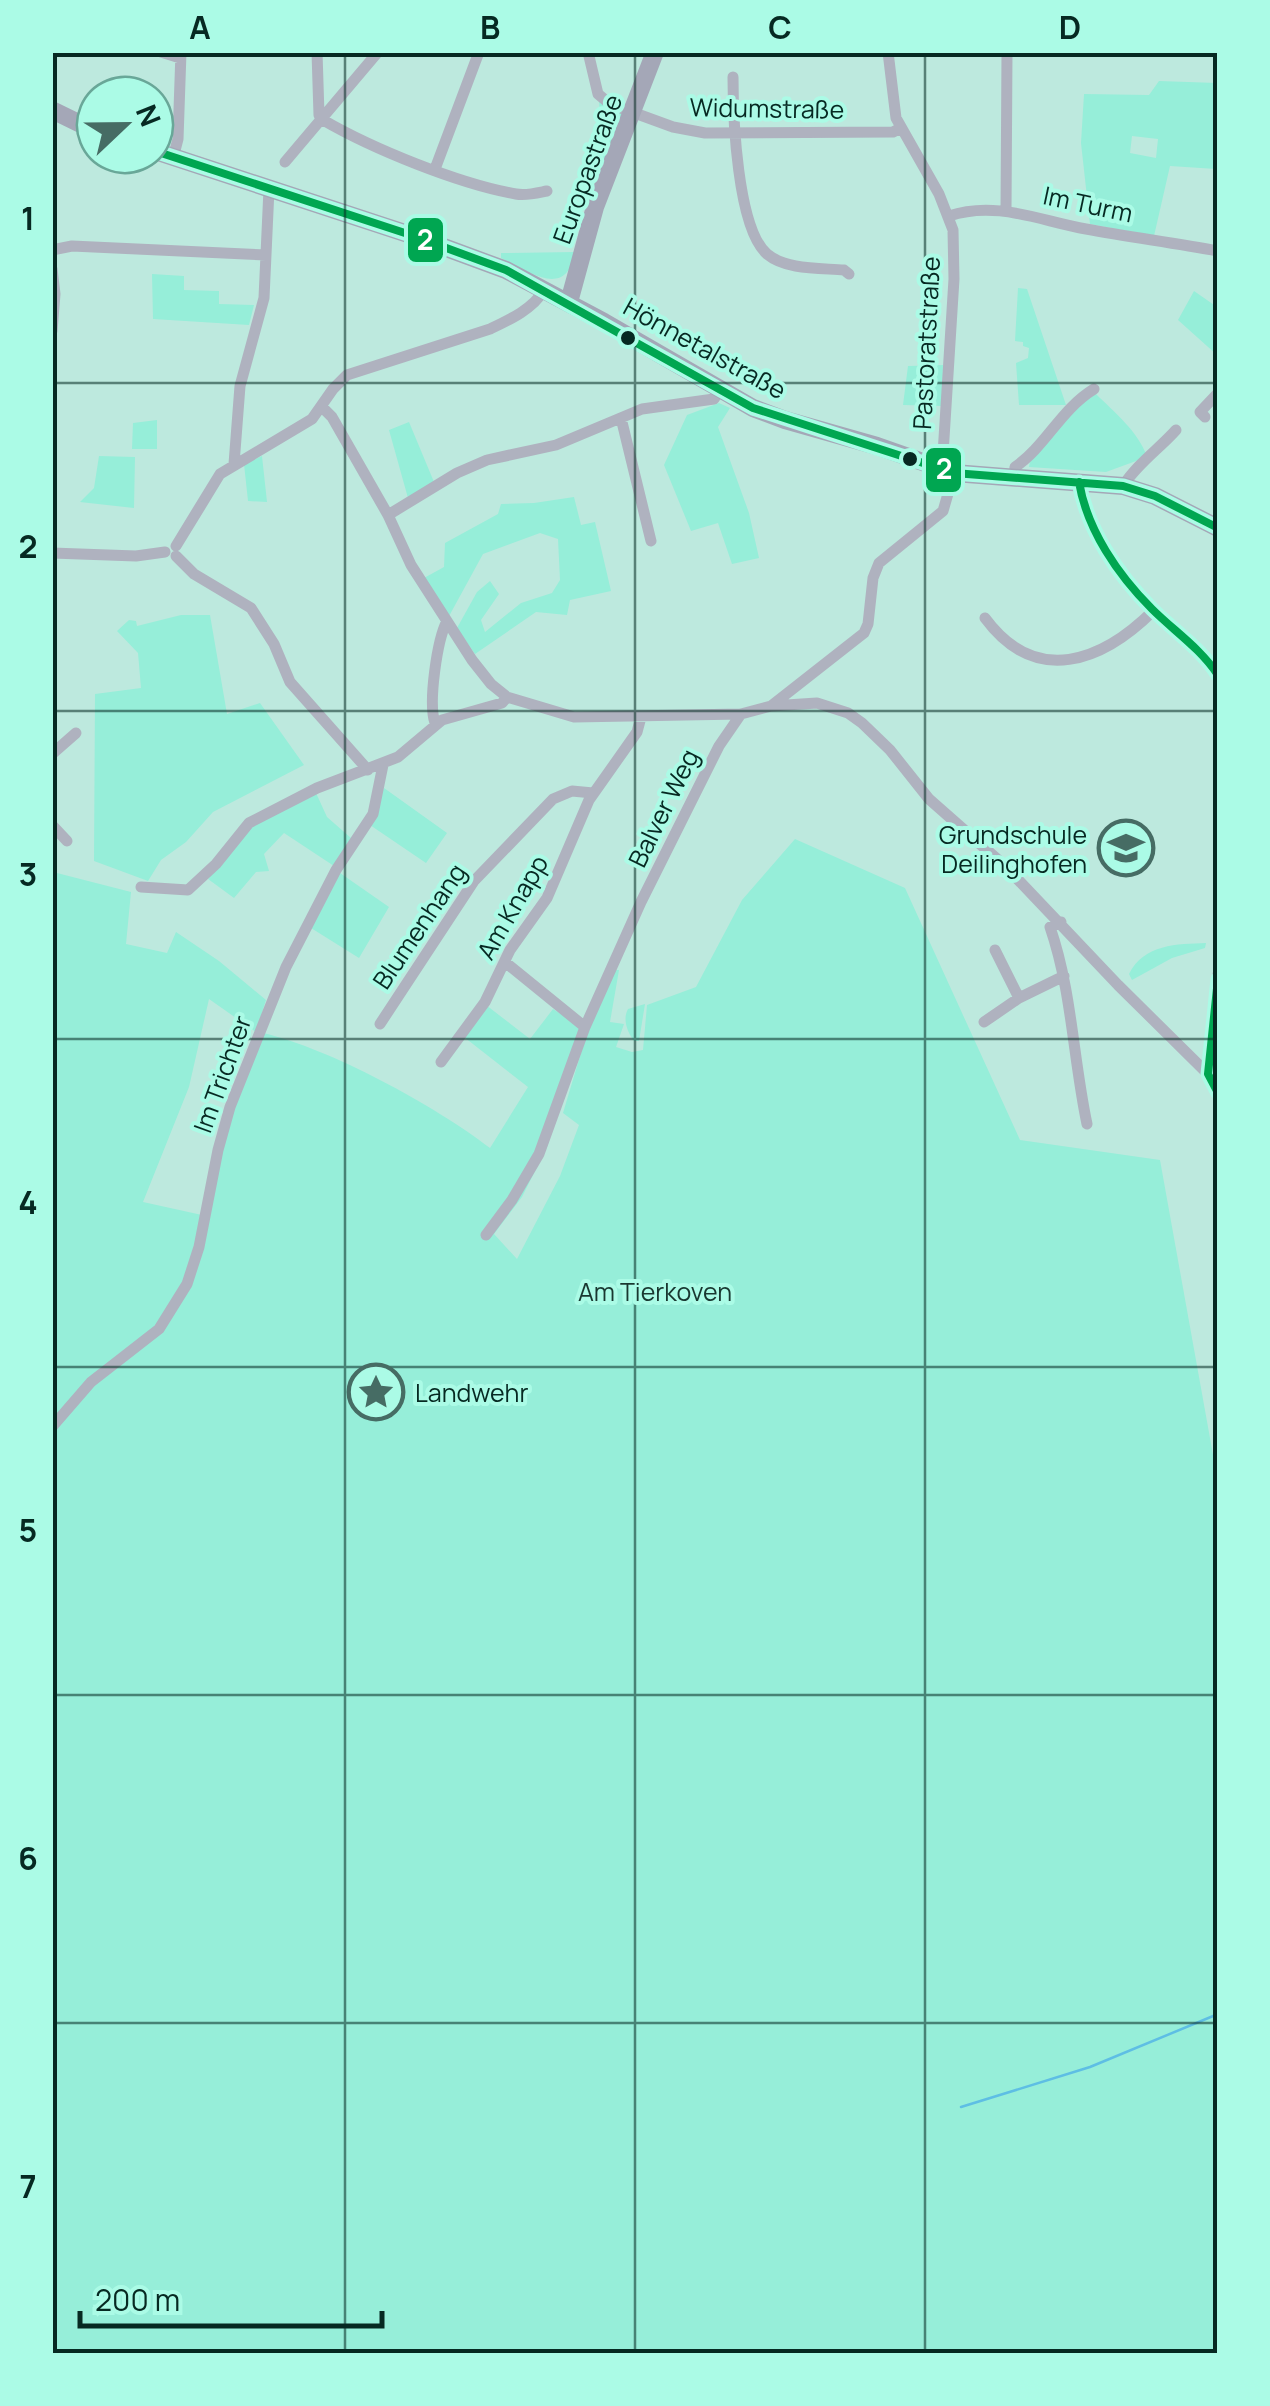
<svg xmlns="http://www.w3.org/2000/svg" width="1270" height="2406" font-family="Manrope,sans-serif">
  <rect width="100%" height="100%" fill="#bde9de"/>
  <path fill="#96eed9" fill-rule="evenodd" d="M1159,81L1217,83L1216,169L1170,166L1154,236L1090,224L1081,143L1084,94L1149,95ZM1132,136L1158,139L1156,158L1130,153Z
    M599,100L629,116L604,176Z
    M576,252C565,300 531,272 501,258V253Z
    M152,274L184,276V290L219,291V304L254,305L249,325L153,319Z
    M1018,288L1027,289L1066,405H1019L1016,363L1028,358L1029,348L1023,346V342L1015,341Z
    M1194,291L1217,307V355L1178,320Z
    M943,365L942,406L903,405L908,366Z
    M1096,394C1114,412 1139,432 1147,457L1106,472L1029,467L1030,461L1080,404Z
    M719,403L730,408L718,427L749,513L759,558L732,564L718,523L691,531L664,465L687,415Z
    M157,420V449H132L133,423Z
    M409,422L434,482L408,498L389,430Z
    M99,456L135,457L134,508L80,502L94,488Z
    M262,456L267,502L248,501L244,464Z
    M574,497L581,525L595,522L611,591L570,600L567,615L536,612L475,654L457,628L477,592L490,581L499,594L481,620L485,632L521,603L552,593L560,580L558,539L540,533L483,554L448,618L424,578L444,567L445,543L498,514L501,504L534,503Z
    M181,615H210L227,714L260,703L304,765L213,812L186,842L161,860L148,881L94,861L95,694L141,688L138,653L117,631L129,620L136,621L137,626Z
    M384,788L447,833L426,863L370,825Z
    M316,793L327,817L351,838L334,866L284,833L264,854L269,871L256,872L234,898L208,879L250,826Z
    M795,839L905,888L1020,1140L1160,1160L1217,1477V2353L53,2354V872L131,892L126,944L167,953L176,932L219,961L266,1000L256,1032L209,999L189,1087L143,1202L202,1215L224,1109L263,1033C331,1049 434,1105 490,1148L528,1087L464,1037L486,1005L530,1039L553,1009L583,1028L547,1147L522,1197L494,1234L517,1259L560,1176L579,1125L563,1113L589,1026L615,970H619L610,1022L624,1024L616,1047L632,1052L643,1050L647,1005L696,987L742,900Z
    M340,873L389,907L359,958L311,928Z
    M1206,943L1205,948L1172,958L1132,980L1129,974C1144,944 1177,944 1206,943Z
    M645,1004L639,1041H634C628,1033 622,1020 628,1009Z"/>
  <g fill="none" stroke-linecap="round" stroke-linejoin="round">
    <path stroke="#5ebee4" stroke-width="2.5" d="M961,2107L1090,2067L1218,2014"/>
    <path stroke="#afb2bf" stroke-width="11" d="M161,52L180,58
      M317,52L319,115L323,120C373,149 459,184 516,194C526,196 537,193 547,191
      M588,52L598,94L610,104L673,127L705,133L893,132L901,128
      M888,52L896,118L939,194L953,230L954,279L942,470
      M733,77C733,116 737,228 767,254C786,270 820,268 844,270L849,274
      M173,158L178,139L181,52
      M285,162L378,52
      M435,169L479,52
      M1006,211L1007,52
      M949,216C996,200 1040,221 1086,229C1130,237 1174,243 1218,251
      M52,250L72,246L266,255
      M52,269L55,294L52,331
      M322,407L332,417L388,515L411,565L472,660L491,684L507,697
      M1205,417L1200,412L1218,393
      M621,418L651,541
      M234,464L240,386L264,298L269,189
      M1014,477L1015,467C1046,446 1060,410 1094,389
      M1079,482C1081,521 1125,582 1152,609C1175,631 1202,648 1218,676
      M1123,486C1137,464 1159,449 1176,430
      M388,515L457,473L487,460L556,445L642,409L714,399L720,390
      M176,546L220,474L312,419L333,389L347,375L490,329C509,320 533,309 544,290
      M52,553L136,556L165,552
      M176,556L194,574L251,608L274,644L290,682L368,770
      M985,618C1036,687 1102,662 1154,610
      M771,706L817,703L848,713L862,723L890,750L929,799L1005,866L1118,985L1208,1074
      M435,723C428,703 437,640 447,621
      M52,754L76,733
      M52,825L67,841
      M141,887L188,890L216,864L249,823L317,788L398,757L442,720L502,703L507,697L574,717L741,714L771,706L864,633L868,624L873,578L879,563L943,511L954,473
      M1061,922L1050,927C1072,991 1073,1058 1087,1124
      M995,950L1019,998L1064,976
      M505,962L585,1027
      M1218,974L1208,1074L1218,1094
      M984,1022L1019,998
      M380,1024L474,881L553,799L572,791L593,793
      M441,1062L485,1002L510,950L547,898L589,800L637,732L641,717
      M486,1235L512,1200L539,1154L585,1027L641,902L719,746L741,714
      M52,1427L91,1382L159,1329L187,1284L199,1247L218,1150L230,1107L286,967L336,870L373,814L383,765"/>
    <path stroke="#a4a7b7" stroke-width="18" d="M52,110L95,131
      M155,151L411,235L506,270L604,322L753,408L785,420L877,446L954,473L1123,486L1155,496L1218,528
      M569,302L595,207L655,52"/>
    <g stroke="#abfbe6" stroke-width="15">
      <path id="bus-1" d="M155,151L411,235L506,270L753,408L954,473L1123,486L1155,496L1218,528
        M1079,482C1087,530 1118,575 1152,609C1174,631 1200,648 1218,675
        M1218,979L1208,1074L1218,1093"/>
    </g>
    <use href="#bus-1" stroke="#00a651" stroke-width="8"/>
  </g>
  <path fill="none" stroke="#062922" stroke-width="2.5" stroke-opacity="0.55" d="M345,52V2354M635,52V2354M925,52V2354M52,383H1218M52,711H1218M52,1039H1218M52,1367H1218M52,1695H1218M52,2023H1218"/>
  <defs>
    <g id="school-ring" transform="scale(2.875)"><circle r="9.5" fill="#abfbe6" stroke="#466c64" stroke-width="1.5"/><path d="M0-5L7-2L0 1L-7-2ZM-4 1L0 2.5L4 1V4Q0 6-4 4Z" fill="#466c64"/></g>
    <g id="sight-ring" transform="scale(2.875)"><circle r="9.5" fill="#abfbe6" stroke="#466c64" stroke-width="1.5"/><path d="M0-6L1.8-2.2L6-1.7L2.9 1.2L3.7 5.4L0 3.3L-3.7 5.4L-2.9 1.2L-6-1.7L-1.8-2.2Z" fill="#466c64"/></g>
  </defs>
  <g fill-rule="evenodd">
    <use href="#school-ring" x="1126" y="848"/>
    <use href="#sight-ring" x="376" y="1392"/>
  </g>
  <g fill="#062922" stroke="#abfbe6" stroke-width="4">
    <circle cx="628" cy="338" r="9"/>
    <circle cx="910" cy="459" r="9"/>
  </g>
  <g text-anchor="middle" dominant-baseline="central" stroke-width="8" stroke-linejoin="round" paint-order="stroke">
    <g font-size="25" fill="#062922" stroke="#abfbe6">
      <text transform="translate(767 108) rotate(1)">Widumstraße</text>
      <text transform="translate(587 169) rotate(-70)">Europastraße</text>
      <text transform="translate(1088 204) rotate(12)">Im Turm</text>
      <text transform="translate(926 343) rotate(-87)">Pastoratstraße</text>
      <text transform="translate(705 348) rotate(29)">Hönnetalstraße</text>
      <text transform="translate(663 808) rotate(-64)">Balver Weg</text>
      <text transform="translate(512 907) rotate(-60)">Am Knapp</text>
      <text transform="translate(419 926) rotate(-56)">Blumenhang</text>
      <text transform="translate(222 1074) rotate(-70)">Im Trichter</text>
    </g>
    <g font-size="25" fill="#062922" stroke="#abfbe6" text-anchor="end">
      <text x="1087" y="834">Grundschule<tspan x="1087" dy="29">Deilinghofen</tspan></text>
      <text x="415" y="1392" text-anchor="start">Landwehr</text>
    </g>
    <g font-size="25" fill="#193730" stroke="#abfbe6">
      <text x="655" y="1291">Am Tierkoven</text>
    </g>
  </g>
  <g stroke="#abfbe6" stroke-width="4">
    <rect x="406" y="216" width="39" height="48" rx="10" fill="#00a651"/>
    <rect x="924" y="446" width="39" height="48" rx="10" fill="#00a651"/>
  </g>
  <g font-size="28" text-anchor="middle" font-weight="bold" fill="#fff">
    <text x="425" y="250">2</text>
    <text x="944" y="479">2</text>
  </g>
  <rect width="1270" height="2406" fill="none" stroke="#abfbe6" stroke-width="110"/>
  <g transform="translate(125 125) rotate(68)"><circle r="48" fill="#abfbe6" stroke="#69a798" stroke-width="2.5"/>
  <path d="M0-8L18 38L0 25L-18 38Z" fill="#466c64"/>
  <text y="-15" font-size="28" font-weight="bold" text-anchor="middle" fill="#062922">N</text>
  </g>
  <path d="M80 2311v15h302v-15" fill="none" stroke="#062922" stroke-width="5"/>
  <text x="95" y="2311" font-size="30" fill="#062922" stroke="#abfbe6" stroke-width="8" paint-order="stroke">200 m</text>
  <rect x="55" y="55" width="1160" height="2296" fill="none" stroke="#062922" stroke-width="4"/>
  <g font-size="32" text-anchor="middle" font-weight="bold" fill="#062922">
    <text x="200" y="39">A</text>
    <text x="490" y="39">B</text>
    <text x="780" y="39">C</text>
    <text x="1070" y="39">D</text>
    <text x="28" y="230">1</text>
    <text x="28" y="558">2</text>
    <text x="28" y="886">3</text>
    <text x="28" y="1214">4</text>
    <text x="28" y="1542">5</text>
    <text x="28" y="1870">6</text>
    <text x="28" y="2198">7</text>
  </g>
</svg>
